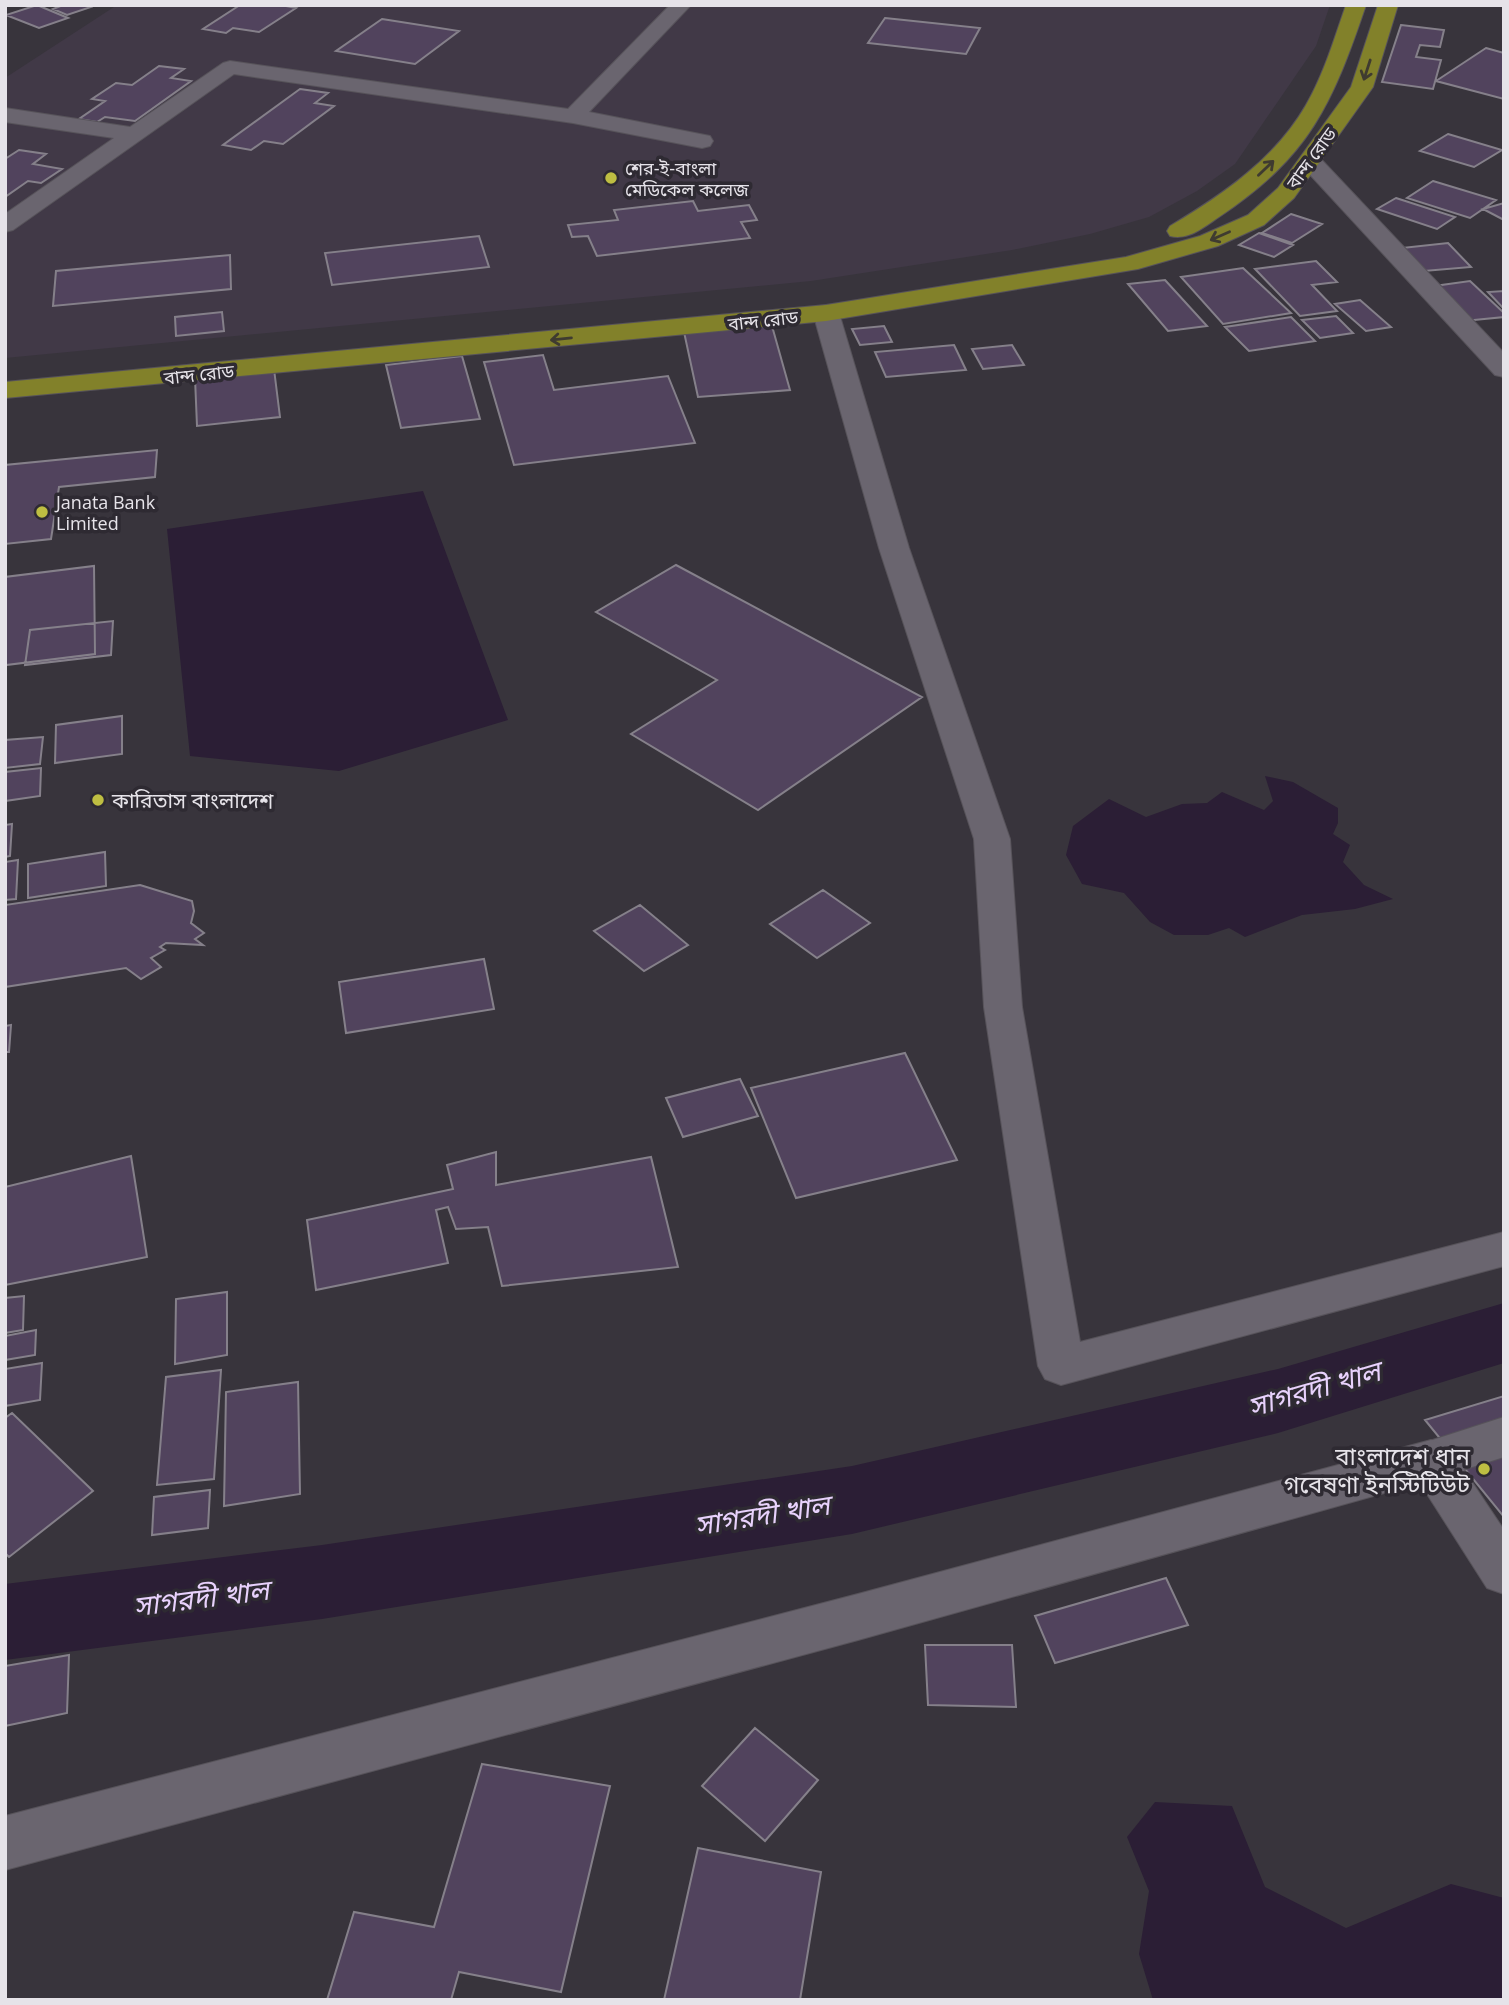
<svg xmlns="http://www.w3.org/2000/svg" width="1509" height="2005" font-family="'Open Sans','Noto Sans Bengali',sans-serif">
  <rect width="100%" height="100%" fill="#38343c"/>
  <path fill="#413947" d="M117,5H1330L1316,46L1235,164L1197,191L1149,217L1090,234L1012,250L811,281L5,358V78Z"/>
  <path fill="#2b1e35" d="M423,491L508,720L339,771L190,756L167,529Z
    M1265,776L1293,782L1338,808V823L1333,834L1350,845L1343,862L1364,885L1393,899L1355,909L1302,915L1245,937L1229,928L1208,935H1174L1150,922L1124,893L1082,884L1066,855L1073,826L1109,799L1146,817L1182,804L1207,803L1222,792L1264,810L1273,801Z
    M1155,1802L1232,1806L1265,1887L1346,1928L1451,1884L1504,1898V2000H1153L1139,1954L1149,1891L1127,1837Z"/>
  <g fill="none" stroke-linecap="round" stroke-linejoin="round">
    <path fill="#2b1e35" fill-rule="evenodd" d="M1504,1303V1363L1278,1433L852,1534L322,1619L5,1660V1584L322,1545L852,1466L1278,1369Z"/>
  </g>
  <path fill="#51435d" stroke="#85808a" stroke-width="2" d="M37,5L68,18L39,28L6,15Z
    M63,5H88L91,7L67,15L53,9Z
    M240,5H281L296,8L259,32L233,28L226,33L203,29Z
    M885,18L980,28L966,54L868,43Z
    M382,19L459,31L415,64L336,51Z
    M1401,25L1444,30L1440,47L1420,45L1416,57L1441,60L1433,89L1382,82Z
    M1486,48L1504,53V99L1436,81Z
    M159,66L184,69L171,78L191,81L135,121L105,117L97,122L79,119L105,101L92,99L116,83L132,85Z
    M300,89L328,93L315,103L334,106L283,144L264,141L251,150L223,145Z
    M1448,134L1502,150L1474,167L1420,151Z
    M19,150L46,154L33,164L62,169L41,183L28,181L5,197V159Z
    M1433,181L1496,200L1470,218L1407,198Z
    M1396,198L1455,217L1437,229L1377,209Z
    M693,201L698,211L749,205L757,220L741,222L750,238L597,256L588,236L572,237L568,225L618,220L614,210Z
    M1504,203V220L1483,209Z
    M1291,214L1322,224L1292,243L1262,233Z
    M1259,233L1293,245L1274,257L1239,245Z
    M479,236L489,267L332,285L325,253Z
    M1448,243L1471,267L1424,271L1402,248Z
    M230,255L231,289L53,306L56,271Z
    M1316,261L1337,282L1312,285L1337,311L1300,316L1255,269Z
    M1243,268L1291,313L1223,324L1181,277Z
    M1165,280L1207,326L1168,331L1128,284Z
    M1470,281L1504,313V317L1464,321L1427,287Z
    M1504,291V309L1488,292Z
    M1360,300L1391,327L1366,331L1335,304Z
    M222,312L224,331L176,336L175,317Z
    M1336,316L1353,333L1320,338L1302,320Z
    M1291,317L1315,341L1249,351L1225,327Z
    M772,326L790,390L698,397L684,332Z
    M884,326L892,342L860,345L852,329Z
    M954,345L966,370L886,377L875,352Z
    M1012,345L1024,365L983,369L972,349Z
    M543,355L554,390L668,376L695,443L514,465L484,362Z
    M462,356L480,419L401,428L386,365Z
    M274,369L280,417L197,426L195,378Z
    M157,450L155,477L59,487L51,539L5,544V465Z
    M676,565L922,697L758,810L631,734L717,680L596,612Z
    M94,566L95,654L6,665L5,577Z
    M113,621L111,655L25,665L30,630Z
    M122,716V754L55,763L56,725Z
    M43,737L40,764L5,768V740Z
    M41,768L40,796L5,801V772Z
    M12,824L10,856L5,857V825Z
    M105,852L106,886L28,898V864Z
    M18,860L16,899L5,900V862Z
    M140,885L192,901L194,911L191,923L204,933L195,939L203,945L166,943L160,947L165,950L151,958L161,967L141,979L126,968L5,987V905Z
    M823,890L870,923L817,958L770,924Z
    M640,905L688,945L644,971L594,931Z
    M484,959L494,1009L346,1033L339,982Z
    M11,1025L9,1052H5V1026Z
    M905,1053L957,1160L796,1198L751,1088Z
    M740,1079L758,1116L683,1137L666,1098Z
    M496,1152V1185L651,1157L678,1267L502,1286L488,1227L456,1229L448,1207L436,1210L448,1263L316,1290L307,1220L453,1189L447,1165Z
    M131,1156L147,1257L5,1285V1187Z
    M227,1292V1355L175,1364L176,1299Z
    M24,1296L23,1330L5,1333V1298Z
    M36,1330L35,1355L5,1360V1336Z
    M42,1363L40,1400L5,1406V1369Z
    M221,1370L214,1479L157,1485L166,1377Z
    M298,1382L300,1494L224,1506L226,1392Z
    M1504,1396V1517L1425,1420Z
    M12,1413L93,1491L9,1557L5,1553V1418Z
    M210,1490L208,1528L152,1535L154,1497Z
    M1166,1578L1188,1625L1055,1663L1035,1616Z
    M925,1645H1012L1016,1707L928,1705Z
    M69,1655L67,1713L5,1726V1666Z
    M755,1728L818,1780L765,1841L702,1786Z
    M482,1764L610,1786L561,1992L459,1972L451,2000H327L354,1912L434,1927Z
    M698,1848L821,1872L800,2000H664Z"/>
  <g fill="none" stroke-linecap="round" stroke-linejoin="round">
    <g stroke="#57535a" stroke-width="2">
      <path id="minor" d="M670,5H691L589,112L710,136L713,141L710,146L702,148L573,123L234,74L13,230L5,232V214L114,138L5,122V108L130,127L223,63L230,61L568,109Z
        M1310,154L1318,156L1504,353V377L1495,375L1302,166L1299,161L1302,156Z
        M826,305L835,308L839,313L909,548L1010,839L1022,1007L1080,1342L1504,1232V1266L1061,1385L1045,1379L1038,1366L984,1007L974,839L879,548L813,313L817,308Z
        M1504,1417V1457L1431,1480L1414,1474L1407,1460L1414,1446Z"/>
    </g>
    <g stroke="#57535a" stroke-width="2">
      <path id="tertiary" d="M1431,1440L1448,1446L1504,1530V1594L1487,1588L1420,1483L858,1640L5,1870V1816L858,1594Z"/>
    </g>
    <g stroke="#57535a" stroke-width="2">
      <path id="trunk" d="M1346,5H1366C1332,105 1310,156 1219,217C1204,227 1188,241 1170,236L1167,231L1170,226C1222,195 1275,159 1306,105C1324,74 1334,39 1346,5Z
        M1378,5H1398L1373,87L1294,198L1264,225L1218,246L1138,269L826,321L5,398V382L826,305L1126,257L1200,236L1248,215L1278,188L1351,87Z"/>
    </g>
    <use href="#minor" fill="#6a656f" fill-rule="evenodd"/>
    <use href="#tertiary" fill="#6a656f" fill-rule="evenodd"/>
    <use href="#trunk" fill="#82812a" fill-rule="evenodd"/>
  </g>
  <defs><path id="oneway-shaft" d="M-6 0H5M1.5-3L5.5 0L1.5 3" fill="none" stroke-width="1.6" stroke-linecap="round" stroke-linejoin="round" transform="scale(1.75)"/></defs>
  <g stroke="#3f3b30">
    <use href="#oneway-shaft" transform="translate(1367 70) rotate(108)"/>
    <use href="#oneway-shaft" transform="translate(1266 168) rotate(-44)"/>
    <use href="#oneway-shaft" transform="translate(1220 236) rotate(156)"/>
    <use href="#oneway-shaft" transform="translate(561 339) rotate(174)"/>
  </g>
  <g fill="#bebe42" stroke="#2e2a32" stroke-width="2.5">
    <circle cx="611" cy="178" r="7"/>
    <circle cx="42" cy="512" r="7"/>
    <circle cx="98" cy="800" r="7"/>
    <circle cx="1484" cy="1469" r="7"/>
  </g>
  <g text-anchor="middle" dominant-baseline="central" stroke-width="7" stroke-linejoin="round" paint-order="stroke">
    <g font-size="18" fill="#e6e3e9" stroke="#2e2a32">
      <text transform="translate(1311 158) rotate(-54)">বান্দ রোড</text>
      <text transform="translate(763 320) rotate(-6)">বান্দ রোড</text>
      <text transform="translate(199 374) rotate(-6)">বান্দ রোড</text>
    </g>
    <g font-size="18" fill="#e6e3e9" stroke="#2e2a32" text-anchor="start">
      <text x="625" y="168">শের-ই-বাংলা<tspan x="625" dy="21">মেডিকেল কলেজ</tspan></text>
      <text x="56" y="502">Janata Bank<tspan x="56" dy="21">Limited</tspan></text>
    </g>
    <g font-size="21" fill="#e6e3e9" stroke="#2e2a32" text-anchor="start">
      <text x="112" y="800">কারিতাস বাংলাদেশ</text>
    </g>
    <g font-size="24" fill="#e6e3e9" stroke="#2e2a32" text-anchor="end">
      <text x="1470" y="1455">বাংলাদেশ ধান<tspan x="1470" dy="28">গবেষণা ইনস্টিটিউট</tspan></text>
    </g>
    <g font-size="28" font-style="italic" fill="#e8d2fc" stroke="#2e2a32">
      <text transform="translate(1314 1388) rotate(-16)">সাগরদী খাল</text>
      <text transform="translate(762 1514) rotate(-9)">সাগরদী খাল</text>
      <text transform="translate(201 1597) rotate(-7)">সাগরদী খাল</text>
    </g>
  </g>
  <rect width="1509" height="2005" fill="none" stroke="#e6e3e9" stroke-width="14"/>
</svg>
